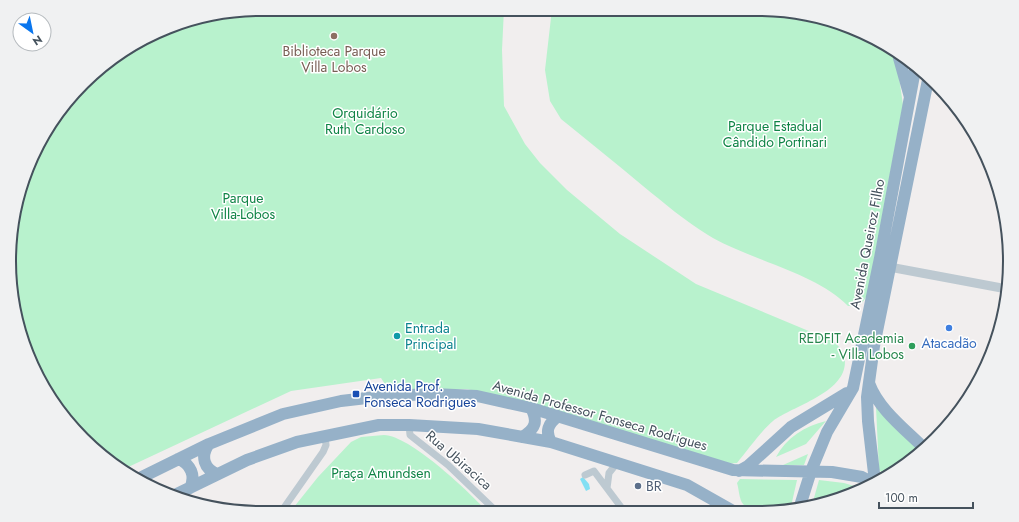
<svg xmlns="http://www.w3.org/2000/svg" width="1019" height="522" font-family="Jost,sans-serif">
  <rect width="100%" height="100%" fill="#f1eeee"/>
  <path fill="#b8f2cd" d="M261,9H504L502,50L504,106L525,144L540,163L567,190L620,234L696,284L835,342C838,346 843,351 844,355C853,391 794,405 773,421C762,430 747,451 737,463L722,464L540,408L467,389L390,392L381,378L291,391L124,469L83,439L35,372L10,278L18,196L51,121L107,61L180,22Z
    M552,9L774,10L870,35L891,51L893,56L899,77L903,105L868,292C864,303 860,307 848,306C817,273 749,260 708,235C685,221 664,203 643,186C616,163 588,141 561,119L550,101L545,70Z
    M876,407L920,452L911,461L886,476L879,470Z
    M826,421L806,444L776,457C786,438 805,426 826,421Z
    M384,435C411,436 469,492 488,512L427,510L380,512H290L318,477L351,442L361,437Z
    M808,454L804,465H783Z
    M740,479L797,480L790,511C776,511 753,516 743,504C739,499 739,489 737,483Z
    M819,480L844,483L864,489L854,494L812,505Z"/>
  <path fill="#82dff3" d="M583,477L589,484L590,489L586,491L580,479Z"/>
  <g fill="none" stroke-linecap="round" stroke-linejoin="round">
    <path stroke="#bdc9d1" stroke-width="7" d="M409,425L410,435L448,465L497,512
      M585,475L594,471L624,511
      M607,488L609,473L617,463
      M281,512L323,452L326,445L325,436"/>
    <path stroke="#bdc9d1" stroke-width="9" d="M884,266L1007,289"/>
    <path stroke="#96b1c8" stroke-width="12" d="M899,58L910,97
      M869,383C879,410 905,429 925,449
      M522,437C536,429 538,421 531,408
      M551,442C545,431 548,424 558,416
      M209,444C200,456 204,470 218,474
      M178,459C191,464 196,476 190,488
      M739,471L748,466L791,427L847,393
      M138,479L209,444L283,414L341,401L384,396L433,394L477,396L531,408L733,470L832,472L862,477L874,483
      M875,482L868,421L867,397L874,346L928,80
      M177,494L247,460L297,442L379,425H409L478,429L551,442L687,485L733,511
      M799,509L811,471L827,432L853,388L880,258L915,70"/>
  </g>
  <circle fill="#8d6e63" stroke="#fff" stroke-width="1.5" cx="334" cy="36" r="4"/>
  <circle fill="#3f7fe0" stroke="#fff" stroke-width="1.5" cx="949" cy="328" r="4"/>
  <circle fill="#0f9aa8" stroke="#fff" stroke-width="1.5" cx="397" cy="336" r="4"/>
  <circle fill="#2e9e5b" stroke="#fff" stroke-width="1.5" cx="912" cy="346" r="4"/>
  <rect fill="#1a4fb4" stroke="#fff" stroke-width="1.5" x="352" y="390" width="8" height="8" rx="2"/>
  <circle fill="#5c6f8a" stroke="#fff" stroke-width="1.5" cx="638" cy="486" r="4"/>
  <g text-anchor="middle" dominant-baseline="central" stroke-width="3" stroke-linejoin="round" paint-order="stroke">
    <g font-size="14" fill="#785e54" stroke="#fff">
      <text x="334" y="51">Biblioteca Parque<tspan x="334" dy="16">Villa Lobos</tspan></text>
    </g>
    <g font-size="14" fill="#0f8446" stroke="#fff">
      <text x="365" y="113">Orquidário<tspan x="365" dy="16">Ruth Cardoso</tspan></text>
      <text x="775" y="126">Parque Estadual<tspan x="775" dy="16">Cândido Portinari</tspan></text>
      <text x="243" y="198">Parque<tspan x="243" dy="16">Villa-Lobos</tspan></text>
      <text x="381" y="473">Praça Amundsen</text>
    </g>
    <g font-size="14" fill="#45525d" stroke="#fff">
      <text transform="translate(867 244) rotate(-79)">Avenida Queiroz Filho</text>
      <text transform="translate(600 415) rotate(16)">Avenida Professor Fonseca Rodrigues</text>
      <text transform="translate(459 460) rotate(41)">Rua Ubiracica</text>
    </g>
    <g font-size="14" fill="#0d838f" stroke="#fff" text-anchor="start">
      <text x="405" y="328">Entrada<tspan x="405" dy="16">Principal</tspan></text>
    </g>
    <g font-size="14" fill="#27864d" stroke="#fff" text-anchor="end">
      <text x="904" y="338">REDFIT Academia<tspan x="904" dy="16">- Villa Lobos</tspan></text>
    </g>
    <g font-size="14" fill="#366cbe" stroke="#fff">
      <text x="949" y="343">Atacadão</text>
    </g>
    <g font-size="14" fill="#164399" stroke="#fff" text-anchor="start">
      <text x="364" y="386">Avenida Prof.<tspan x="364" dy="16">Fonseca Rodrigues</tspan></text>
    </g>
    <g font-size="14" fill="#4e5e75" stroke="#fff" text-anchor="start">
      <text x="646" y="486">BR</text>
    </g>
  </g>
  <path d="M0 0H1019V522H0ZM261 16H758A245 245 0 0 1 1003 261V261A245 245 0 0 1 758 506H261A245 245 0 0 1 16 261V261A245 245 0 0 1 261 16Z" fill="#f0f1f2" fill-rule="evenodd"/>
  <path fill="none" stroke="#45525d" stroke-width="2" d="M261 16H758A245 245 0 0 1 1003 261V261A245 245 0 0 1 758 506H261A245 245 0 0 1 16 261V261A245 245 0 0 1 261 16Z"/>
  <g transform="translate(32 32) rotate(147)"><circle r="19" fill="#ffffff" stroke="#b5babe"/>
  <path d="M0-3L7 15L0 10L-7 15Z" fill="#0a76ee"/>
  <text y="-6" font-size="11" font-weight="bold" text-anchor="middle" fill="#45525d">N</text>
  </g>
  <path d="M879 502v6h94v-6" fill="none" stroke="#45525d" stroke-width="2"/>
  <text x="885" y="502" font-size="12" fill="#45525d" stroke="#ffffff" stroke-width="3" paint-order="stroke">100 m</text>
</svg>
